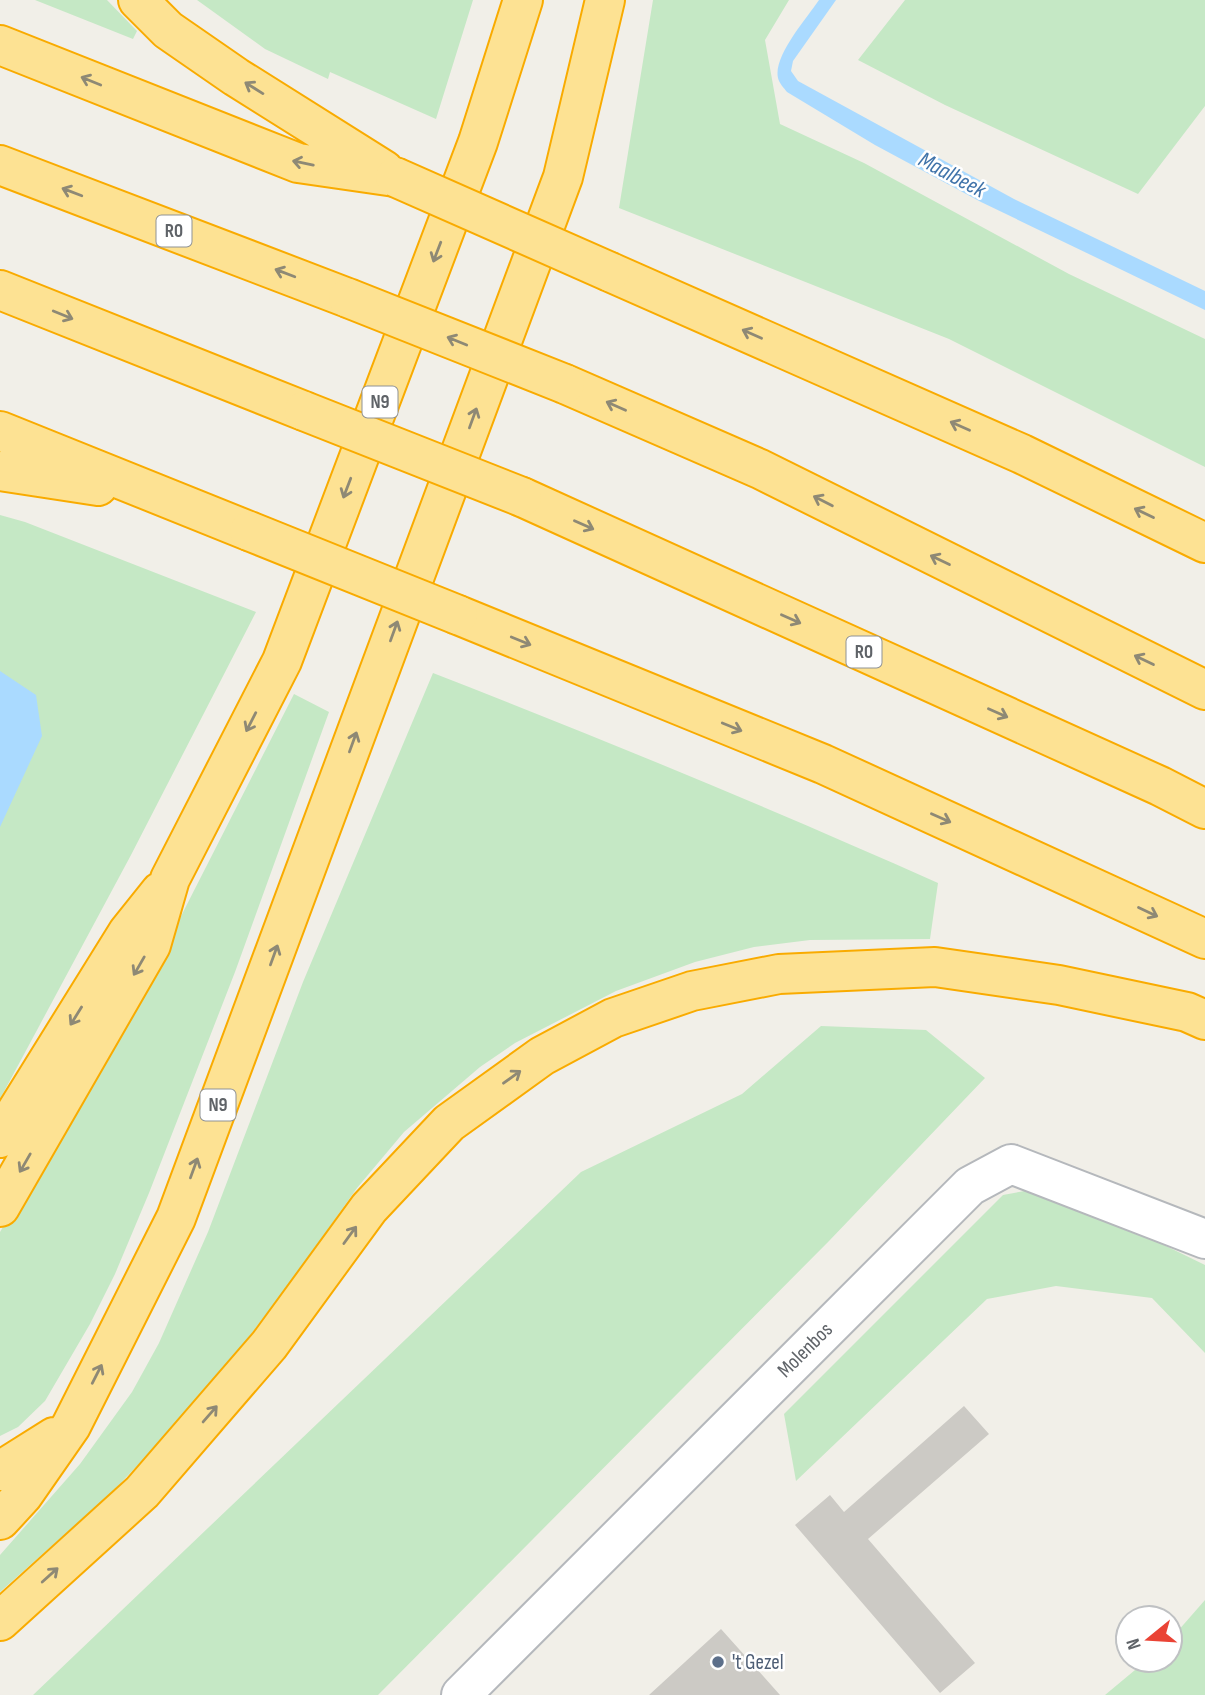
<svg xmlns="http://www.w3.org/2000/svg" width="1205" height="1695" font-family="'Sofia Sans Condensed',sans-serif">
  <rect width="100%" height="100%" fill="#f1efe8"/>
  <path fill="#c5e8c5" d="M35,0H107L137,31L133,39Z
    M197,0H473L436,119L330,72L328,79L265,49Z
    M653,0H789L765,40L780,124L864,163L1069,274L1205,339V467L949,339L619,208Z
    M905,0H1205V106L1138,194L945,105L858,60Z
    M0,515L25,522L256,612L131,855L0,1099Z
    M433,673C603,739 772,809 938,883L930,939L810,940L754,947L695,962L616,991L515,1043L480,1067L404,1132L357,1188L292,1280L226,1367L160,1442L111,1493L0,1592V1555L80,1464L132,1392L159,1343L208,1232L303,982Z
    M294,694L329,712L235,972L149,1193L115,1274L90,1324L45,1401L18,1427L0,1436V1232L148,981Z
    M821,1026L926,1030L985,1078L829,1241L378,1695H33L581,1172L742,1094Z
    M1030,1190L1125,1226L1205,1265V1353L1152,1298L1056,1286L987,1299L796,1481L784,1414L1003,1195Z
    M1205,1600V1695H1105L1147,1660H1170V1640Z"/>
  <path fill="#aadaff" d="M819,0H836L793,61L791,71L798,81L1014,199L1205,291V310L981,202L875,145L787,92C784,88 779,83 778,78C773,56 807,18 819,0Z
    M0,671L36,695L42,736L0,827Z"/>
  <path fill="#cccac5" d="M964,1406L989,1434L868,1539L975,1663L940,1693L795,1525L830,1495L844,1512Z
    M721,1629L780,1695H649Z"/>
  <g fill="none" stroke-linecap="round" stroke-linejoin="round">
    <g stroke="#b5b8bc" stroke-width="42">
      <path id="minor" d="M461,1695L970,1186L1011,1164L1205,1239"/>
    </g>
    <g stroke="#f9ab00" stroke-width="42">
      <path id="highway" d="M138,0L168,30L236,77L384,170
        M0,45L298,163L395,177
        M0,165L348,298
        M610,272L1022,454L1205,543
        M0,290L304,411
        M565,384L760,469L1205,690
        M0,431L249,531
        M0,471L98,486
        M522,497L1160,786L1205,809
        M458,615L823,764L1205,939
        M0,1138L128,932L160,892
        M0,1207L151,945L170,879L282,661L478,142L523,0
        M0,1471L54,1437
        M0,1520L23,1495L71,1426L176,1218L563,177L605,0
        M0,1621L142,1492L269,1345L369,1208L449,1123L542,1056L613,1018L692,991L779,974L935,967L1059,985L1187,1012L1205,1020"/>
    </g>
    <use href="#minor" stroke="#fff" stroke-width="38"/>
    <use href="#highway" stroke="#fde293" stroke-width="38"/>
    <g stroke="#f9ab00" stroke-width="42" stroke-linecap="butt">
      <path id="highway-bridge" d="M395,177L610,272
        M348,298L565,384
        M304,411L522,497
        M249,531L458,615"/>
    </g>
    <use href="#highway-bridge" stroke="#fde293" stroke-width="38"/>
  </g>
  <defs><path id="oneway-shaft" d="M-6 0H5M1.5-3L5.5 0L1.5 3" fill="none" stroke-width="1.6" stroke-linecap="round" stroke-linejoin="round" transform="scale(1.75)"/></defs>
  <g stroke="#8e8975">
    <use href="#oneway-shaft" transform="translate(91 81) rotate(-158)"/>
    <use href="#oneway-shaft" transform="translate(254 88) rotate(-148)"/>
    <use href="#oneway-shaft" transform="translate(303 163) rotate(-168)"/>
    <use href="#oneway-shaft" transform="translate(72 192) rotate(-159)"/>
    <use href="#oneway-shaft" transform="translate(437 252) rotate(111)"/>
    <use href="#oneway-shaft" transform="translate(285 273) rotate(-159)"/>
    <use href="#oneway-shaft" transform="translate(63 315) rotate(22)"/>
    <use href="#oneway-shaft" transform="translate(752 334) rotate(-156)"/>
    <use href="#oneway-shaft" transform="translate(457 341) rotate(-158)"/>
    <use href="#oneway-shaft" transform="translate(616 406) rotate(-156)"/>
    <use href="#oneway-shaft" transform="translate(473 418) rotate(-70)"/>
    <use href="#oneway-shaft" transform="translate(960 426) rotate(-156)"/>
    <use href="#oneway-shaft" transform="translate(347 488) rotate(111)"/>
    <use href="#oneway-shaft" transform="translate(823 501) rotate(-153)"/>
    <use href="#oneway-shaft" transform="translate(1144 513) rotate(-154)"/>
    <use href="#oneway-shaft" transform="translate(584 525) rotate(24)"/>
    <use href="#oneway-shaft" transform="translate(940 560) rotate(-154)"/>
    <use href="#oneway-shaft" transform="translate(791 619) rotate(24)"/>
    <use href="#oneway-shaft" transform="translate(394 631) rotate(-70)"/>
    <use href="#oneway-shaft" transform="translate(521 641) rotate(22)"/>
    <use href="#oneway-shaft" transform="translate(1144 660) rotate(-154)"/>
    <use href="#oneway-shaft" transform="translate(998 713) rotate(24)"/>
    <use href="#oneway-shaft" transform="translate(251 722) rotate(117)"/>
    <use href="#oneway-shaft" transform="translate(732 727) rotate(22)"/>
    <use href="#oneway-shaft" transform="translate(353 742) rotate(-70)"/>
    <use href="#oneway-shaft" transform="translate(941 818) rotate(24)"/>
    <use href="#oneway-shaft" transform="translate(1148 912) rotate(25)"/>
    <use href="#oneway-shaft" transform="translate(274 955) rotate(-70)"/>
    <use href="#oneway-shaft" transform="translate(139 966) rotate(120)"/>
    <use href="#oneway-shaft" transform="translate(76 1016) rotate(122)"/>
    <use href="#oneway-shaft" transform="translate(512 1077) rotate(-36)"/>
    <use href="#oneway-shaft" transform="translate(25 1163) rotate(120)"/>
    <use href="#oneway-shaft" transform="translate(194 1168) rotate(-70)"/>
    <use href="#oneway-shaft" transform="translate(350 1235) rotate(-54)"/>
    <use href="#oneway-shaft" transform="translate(97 1374) rotate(-63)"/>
    <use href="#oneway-shaft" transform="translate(210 1414) rotate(-49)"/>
    <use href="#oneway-shaft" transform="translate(50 1575) rotate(-42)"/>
  </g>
  <circle fill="#5c6f8a" stroke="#fff" stroke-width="2.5" cx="718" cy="1662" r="7"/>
  <g text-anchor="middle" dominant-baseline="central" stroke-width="5" stroke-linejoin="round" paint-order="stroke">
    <g fill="#fff" stroke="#8f9295" stroke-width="2">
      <rect x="156.5" y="215.5" width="35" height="31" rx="5"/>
      <rect x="362.5" y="386.5" width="35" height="31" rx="5"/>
      <rect x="846.5" y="636.5" width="35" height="31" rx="5"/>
      <rect x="200.5" y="1089.5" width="35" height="31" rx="5"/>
    </g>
    <g font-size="19" font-weight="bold" fill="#5f6368">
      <text x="174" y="231">R0</text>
      <text x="380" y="402">N9</text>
      <text x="864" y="652">R0</text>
      <text x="218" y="1105">N9</text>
    </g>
    <g font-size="21" fill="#5f6368" stroke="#fff">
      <text transform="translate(805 1350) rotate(-45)">Molenbos</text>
    </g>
    <g font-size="21" fill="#4e5e75" stroke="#fff" text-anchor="start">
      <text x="732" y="1662">'t Gezel</text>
    </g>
    <g font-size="23" font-style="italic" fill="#4174aa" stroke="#fff">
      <text transform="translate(952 175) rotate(28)">Maalbeek</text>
    </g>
  </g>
  <g transform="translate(1149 1639) rotate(252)"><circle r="33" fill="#ffffff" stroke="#bfc1c3" stroke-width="2"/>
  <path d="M0-5L12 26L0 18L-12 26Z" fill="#ea4335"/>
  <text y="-10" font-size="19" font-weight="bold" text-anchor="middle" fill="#5f6368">N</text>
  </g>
</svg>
